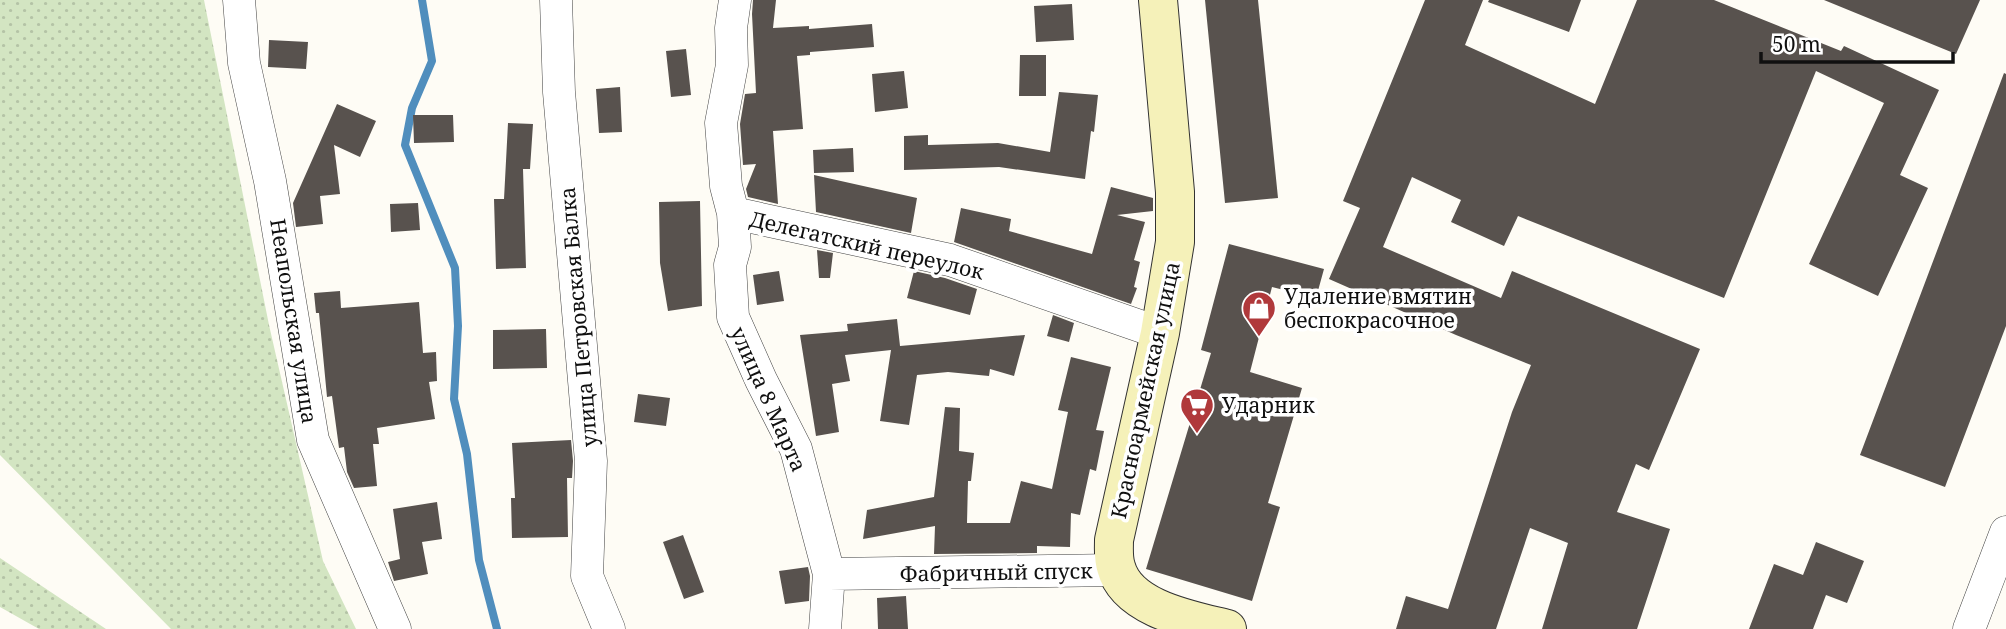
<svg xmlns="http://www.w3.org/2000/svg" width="2006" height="629" font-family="'Noto Serif',serif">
  <defs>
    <pattern id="grass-dots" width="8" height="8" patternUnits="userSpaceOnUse" patternTransform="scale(1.75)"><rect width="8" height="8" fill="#d3e5c2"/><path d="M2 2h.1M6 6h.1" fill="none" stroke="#b4c3a6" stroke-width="1.8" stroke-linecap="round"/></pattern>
  </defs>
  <rect width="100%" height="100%" fill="#fefcf5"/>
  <path fill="url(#grass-dots)" d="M0,0H204L269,325L323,561L356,629H171L0,455Z
    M0,558L106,629H39L0,607Z"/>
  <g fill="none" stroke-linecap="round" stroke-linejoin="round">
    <path stroke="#508ebd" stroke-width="8" d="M422,0L432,61L412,108L405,145L455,268L458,326L454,399L467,454L479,560L497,629"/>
  </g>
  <path fill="#58524e" d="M753,0H776L773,28L809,26V29L872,24L874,47L810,52V55L797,56L803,129L773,131L778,204L748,197L746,189L756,164L743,165L740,124L745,94L756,93L752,14Z
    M1205,0H1258L1278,198L1225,203Z
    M1425,0H1483L1465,45L1595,104L1637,0H1714L1841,51L1844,46L1939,90L1900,175L1928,188L1878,296L1809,264L1884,103L1816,71L1724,298L1518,216L1504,246L1451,222L1461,200L1412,177L1383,247L1501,298L1512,271L1700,349L1649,470L1636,464L1617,512L1670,529L1637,629H1542L1568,543L1530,528L1496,629H1396L1406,596L1448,609L1512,412L1531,365L1456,335L1329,279L1360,208L1343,201Z
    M1489,0H1581L1569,32L1488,2Z
    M1824,0H1980L1956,54Z
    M1072,4L1074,40L1036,42L1034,6Z
    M269,40L308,42L306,69L268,67Z
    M686,49L691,95L671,97L666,51Z
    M1020,55H1046V96H1019Z
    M904,71L908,108L875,112L872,74Z
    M2004,73L2006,74V326L1945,487L1860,455Z
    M620,87L622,132L599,133L596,89Z
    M1059,92L1098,95L1094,132L1091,131L1085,179L999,167L904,170V136L928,135V145L998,143L1050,152Z
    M337,104L376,121L360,157L334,145L340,194L320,196L323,224L296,227L293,203Z
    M413,115H453L454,142L414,143Z
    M508,123L533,124L530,169H523L526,268L496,269L494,199H504Z
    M853,148L854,172L814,173L813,150Z
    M814,175L917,198L911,233L816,212Z
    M1111,187L1153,198V211L1117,215L1145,222L1134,260L1140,262L1134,287L1137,288L1131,304L954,242L961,208L1011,219L1009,231L1092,254Z
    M700,201L702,306L668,311L660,263L659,202Z
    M418,203L420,230L391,232L390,204Z
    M1229,244L1324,269L1316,298L1272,287L1250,372L1302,388L1268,503L1280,507L1252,601L1146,569L1211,353L1201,350Z
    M817,250L833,253L830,278H819Z
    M779,271L784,301L757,305L753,275Z
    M914,271L945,278L977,289L970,315L907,298Z
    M340,291L341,308L419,302L423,353L436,352L437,381L429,382L435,419L377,428L379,444H373L377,486L354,488L347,472L344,447L339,448L332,396L327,397L319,313H316L314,293Z
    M1053,315L1074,323L1069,342L1047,336Z
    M897,319L900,346L1025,335L1014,376L990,369L989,376L948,372L917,375L909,425L880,421L891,350L845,355L850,381L832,384L839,432L816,436L800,335L848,331L847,324Z
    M546,329L547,368L493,369V330Z
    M1071,357L1111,367L1096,430L1104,431L1096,471L1090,469L1080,515L1071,513L1070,547L1037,546V553L934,554L935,526L863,539L867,510L934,497L945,407L960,408L959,451L974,453L971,481H968L967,523H1010L1021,481L1052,489L1068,412L1058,410Z
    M638,394L670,398L666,426L634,422Z
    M571,440L573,461L572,478H567L568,537L512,538L511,498H515L512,443Z
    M437,502L442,539L422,542L428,574L394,581L388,562L400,559L393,509Z
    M683,535L704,592L684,599L663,542Z
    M1816,542L1864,561L1847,603L1826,595L1813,629H1749L1774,564L1803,575Z
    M808,567L810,576L809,601L785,604L779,571Z
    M906,596L908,629H878L877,598Z"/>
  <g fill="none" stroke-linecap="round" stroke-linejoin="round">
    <g stroke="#434343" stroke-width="33">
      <path id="minor" d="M239,0L244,63L270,181L313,440L395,629
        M556,0L559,92L591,461L587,576L609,629
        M735,0L731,28L732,65L721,123L726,186L733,213L735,247L730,265L733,317L761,380L796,449L829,574L825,629
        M733,213L950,260L1160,333
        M829,574L1116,570
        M1969,629L2006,532"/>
    </g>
    <g stroke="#323232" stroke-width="40">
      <path id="secondary" d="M1158,0L1175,192V242L1160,333L1114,540C1114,549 1113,558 1116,567C1127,609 1191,620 1227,629"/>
    </g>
    <use href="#minor" stroke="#fff" stroke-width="32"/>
    <use href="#secondary" stroke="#f5f1b9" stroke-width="38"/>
  </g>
  <defs>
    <g id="shop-pin" transform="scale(1.75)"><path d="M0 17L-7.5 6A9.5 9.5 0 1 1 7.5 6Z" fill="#b0393b" stroke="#fff"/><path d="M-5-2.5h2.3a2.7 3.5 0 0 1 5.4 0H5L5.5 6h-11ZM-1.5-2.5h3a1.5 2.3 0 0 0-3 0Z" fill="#fff"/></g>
    <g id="supermarket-pin" transform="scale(1.75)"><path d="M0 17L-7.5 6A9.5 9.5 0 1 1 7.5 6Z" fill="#b0393b" stroke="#fff"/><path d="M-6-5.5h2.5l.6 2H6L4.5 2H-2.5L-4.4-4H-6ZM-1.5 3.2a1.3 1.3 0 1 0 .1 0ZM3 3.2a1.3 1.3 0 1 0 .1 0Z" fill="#fff"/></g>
  </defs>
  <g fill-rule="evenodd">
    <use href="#shop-pin" x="1259" y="308"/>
    <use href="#supermarket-pin" x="1197" y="405"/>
  </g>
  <g text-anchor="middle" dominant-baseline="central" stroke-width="7" stroke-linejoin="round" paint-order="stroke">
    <g font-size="21" fill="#101010" stroke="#fff">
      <text transform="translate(867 245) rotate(13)">Делегатский переулок</text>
      <text transform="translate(578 317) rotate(-95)">улица Петровская Балка</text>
      <text transform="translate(294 321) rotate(81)">Неапольская улица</text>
      <text transform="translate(1145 390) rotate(-78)">Красноармейская улица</text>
      <text transform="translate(769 399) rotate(66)">улица 8 Марта</text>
      <text transform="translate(996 572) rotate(-1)">Фабричный спуск</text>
    </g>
    <g font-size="21" fill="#101010" stroke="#fff" text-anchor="start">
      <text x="1284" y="296">Удаление вмятин<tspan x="1284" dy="24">беспокрасочное</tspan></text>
      <text x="1222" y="405">Ударник</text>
    </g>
  </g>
  <path d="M1761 52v10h192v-10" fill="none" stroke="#101010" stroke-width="3.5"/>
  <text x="1772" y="52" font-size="21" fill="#101010" stroke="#ffffff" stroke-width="5" paint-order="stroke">50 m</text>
</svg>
